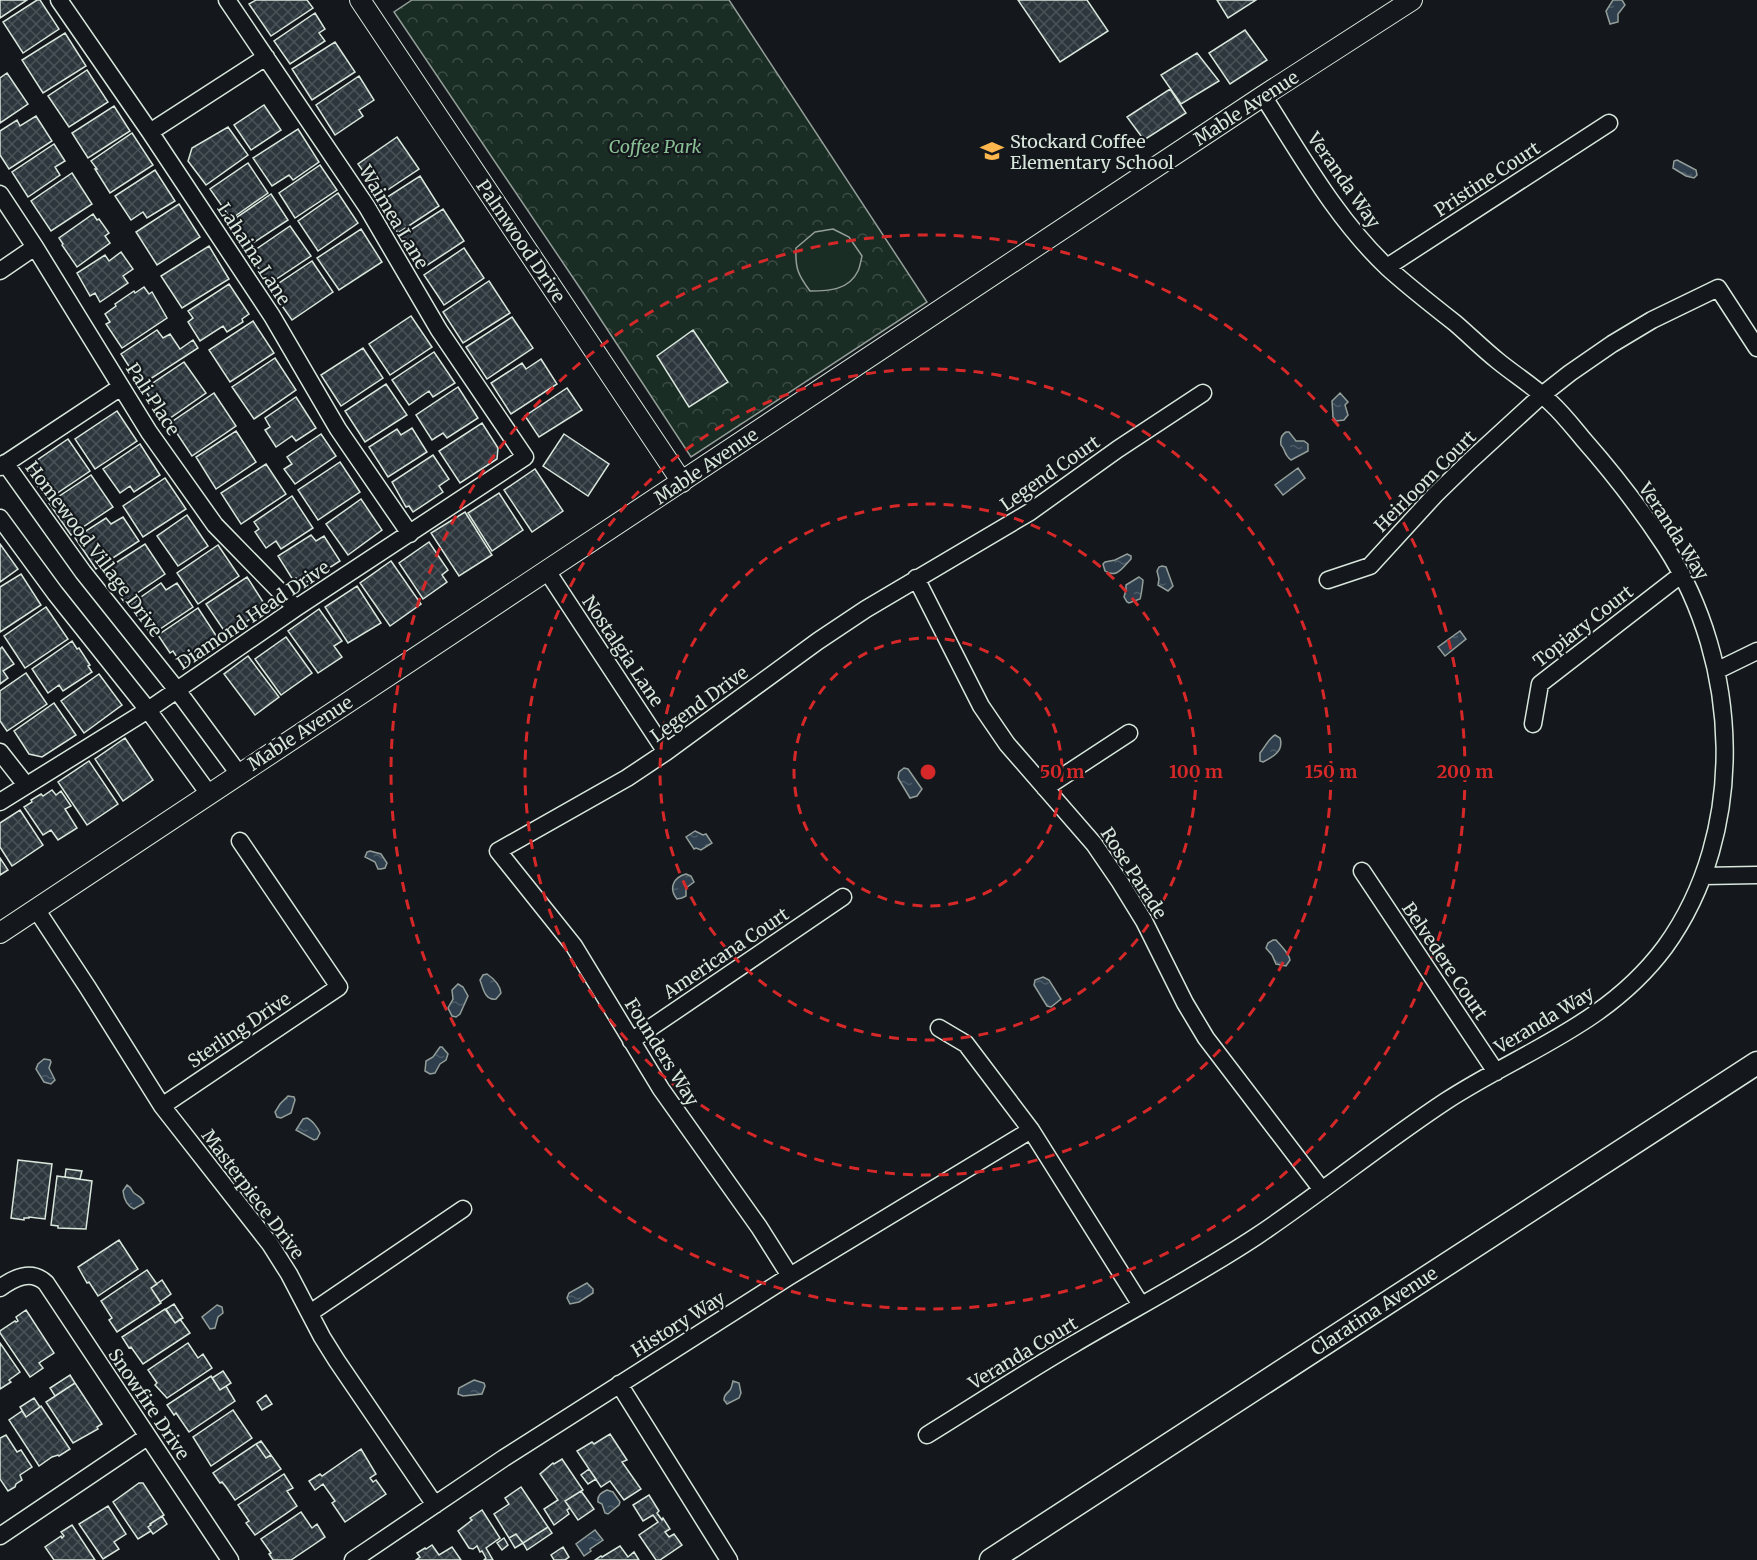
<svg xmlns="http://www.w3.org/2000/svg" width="1757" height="1560" font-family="Merriweather,serif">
  <defs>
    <pattern id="forest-crowns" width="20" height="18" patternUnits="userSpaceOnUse" patternTransform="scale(1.5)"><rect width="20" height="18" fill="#1a2d24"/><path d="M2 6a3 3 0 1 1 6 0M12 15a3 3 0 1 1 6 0" fill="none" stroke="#3b4b43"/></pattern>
    <pattern id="water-ripples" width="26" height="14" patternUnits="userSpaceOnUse" patternTransform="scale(1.5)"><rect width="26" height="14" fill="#2f3f4d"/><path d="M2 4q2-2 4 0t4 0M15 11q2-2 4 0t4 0" fill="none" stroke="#4c5b66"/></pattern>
    <pattern id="building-cross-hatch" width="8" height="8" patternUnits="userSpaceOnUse" patternTransform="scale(1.5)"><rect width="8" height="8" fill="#2c363c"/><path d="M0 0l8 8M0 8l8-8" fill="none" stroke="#4a5358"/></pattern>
  </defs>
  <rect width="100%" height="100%" fill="#14181c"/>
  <path fill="url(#forest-crowns)" stroke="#939e99" stroke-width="1.5" d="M412,0H729L927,302L691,457L584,294L394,12Z"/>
  <path fill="#1a2d24" stroke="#939e99" stroke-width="1.5" d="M833,229L849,237L862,256C861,260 860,267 858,271C849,290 829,291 810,291C798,275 795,268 796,248L815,232Z"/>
  <path fill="url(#water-ripples)" stroke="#939e99" stroke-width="1.5" d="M1613,0H1622L1625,5L1618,14V22L1610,24L1606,11Z
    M1677,160L1696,170L1697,175L1694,178L1686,176L1673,168L1674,161Z
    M1340,393L1348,402L1345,405L1348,415L1344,420L1336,421L1333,417L1332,401Z
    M1286,432H1289L1296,441H1304L1308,444V451L1291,460C1283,454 1286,450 1281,445C1280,439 1281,435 1286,432Z
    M1298,468L1305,478L1283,495L1275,485Z
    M1127,554L1131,556V559C1123,567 1117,579 1105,571L1103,564L1105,562L1115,560Z
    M1162,566L1166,567L1173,586L1168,591L1158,585L1159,579L1157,571L1159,567Z
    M1139,577L1143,580C1143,582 1141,597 1140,599L1129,603L1127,602L1124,597L1126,590V585Z
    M1460,631L1466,639L1445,656L1438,647Z
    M1275,735L1280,738C1284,751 1273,757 1263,762L1260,761V753C1265,747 1269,738 1275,735Z
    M904,768L908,769L922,789L917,796L910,798L898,778L899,772Z
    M695,831L703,835L706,834L712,843L701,850L696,848L694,849L686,837Z
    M370,851L381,854L387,863L385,868L381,869H378L375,862L365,857L367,852Z
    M686,874L691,876L694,882L686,888V896L682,898L677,899C668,888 674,877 686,874Z
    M1273,940H1276C1281,946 1289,953 1290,960L1286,966L1276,964L1272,955L1266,948L1268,943Z
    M487,974C493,978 500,985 501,993L496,999C485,1001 483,988 480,980L483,975Z
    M1043,977L1049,980L1061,999L1051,1007L1047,1006L1034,985L1035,980Z
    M458,984L463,987L468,996L460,1014L456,1017L452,1016L448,1008L453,999L452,990Z
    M440,1047H442L448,1054L446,1060L440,1064L435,1073L430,1074L425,1071L426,1061L433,1057Z
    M44,1059L50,1060L51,1062L49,1068L55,1080L51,1084L44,1082L36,1069L38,1064Z
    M288,1096L294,1097L295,1100L291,1113L281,1118L277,1117L275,1112L280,1104Z
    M307,1118C312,1120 318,1128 320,1133L317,1139L314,1140L296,1130L303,1119Z
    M127,1185C132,1188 131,1190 134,1193C139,1197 142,1197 144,1203L134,1209C127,1206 124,1200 123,1191Z
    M587,1283L593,1289V1293L579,1302L570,1304L567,1298L569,1293Z
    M217,1305L222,1307L223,1313L218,1317L215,1328L210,1329L202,1317Z
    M474,1380L484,1383L485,1386L482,1394L463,1396L458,1394L459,1388Z
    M733,1381L739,1383L741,1393L739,1398L727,1404L724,1400C724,1394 726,1395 730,1390C732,1388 732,1384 733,1381Z
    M607,1490L613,1492L620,1502L619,1505L608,1514L605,1513L602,1504L598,1502C597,1495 601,1493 607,1490Z
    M595,1530L603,1540L590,1549L591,1551L584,1556L576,1544Z"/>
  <path fill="url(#building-cross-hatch)" stroke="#d8e6dc" stroke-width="1.5" d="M0,0H27L0,18Z
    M37,0H40L59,29L23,53L3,22Z
    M256,0H307L313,8L271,36L249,4Z
    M1018,0H1087L1108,31L1060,62Z
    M1217,0H1256L1228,18Z
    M315,13L325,29L319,33L325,41L290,64L274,41Z
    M1245,30L1267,60L1230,84L1209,53Z
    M65,33L86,66L43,93L22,60Z
    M335,42L355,72L312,100L292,69Z
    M1197,53L1219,81L1181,104L1161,75Z
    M87,70L108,102L69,127L48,96Z
    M7,73L28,104L0,123V78Z
    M359,76L374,100L359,110L363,116L335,135L316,105Z
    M1170,89L1186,113L1144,140L1127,117Z
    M264,105L281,130L251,150L234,125Z
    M114,106L130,131L88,158L72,133Z
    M36,116L52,141L9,169L0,155V131L17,120L20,126Z
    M228,127L248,155L206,185L188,161L192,148Z
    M298,129L319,162L293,180L289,175L272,186L253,158Z
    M132,133L153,165L110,193L95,169H97L91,161Z
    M397,137L419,169L380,195L358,164Z
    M54,144L65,161L55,167L60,175L28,197L12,172Z
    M248,163L268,193L231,219L210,189Z
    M320,165L337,190L295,218L279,193Z
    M155,170L175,201L147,218L143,212L131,220L115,196Z
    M72,173L92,204L51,231L31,201Z
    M420,176L439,206L398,233L378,203Z
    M338,193L358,223L318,251L298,221Z
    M271,194L288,220L247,247L230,222Z
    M179,204L200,237L157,265L136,232Z
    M443,209L464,241L423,268L401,236Z
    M93,214L97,220L99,219L109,233L105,236L110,243L77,267L62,245L63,244L59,238Z
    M290,226L311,256L269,284L249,254Z
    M361,229L382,262L339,290L317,258Z
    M209,246L229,279L182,308L161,276Z
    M464,248L484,278L444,305L424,275Z
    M121,252L133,269L123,276L128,283L100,302L95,293L90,296L77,273L105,255L109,261Z
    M312,261L333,292L292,320L270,289Z
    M489,281L510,313L463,343L443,312Z
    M229,284L249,314L242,319L243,322L227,332L223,326L200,341L188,322L193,318L188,311Z
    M144,287L149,294L152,292L167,318L122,348L106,324L110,322L105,314L116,306L115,304L134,291L135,293Z
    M411,316L432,347L390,375L369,344Z
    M512,317L533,348L487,379L466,347Z
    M253,321L274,353L230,382L209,350Z
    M157,330L163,338L170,334L180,349L193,340L198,348L141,385L121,354Z
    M693,330L728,382L689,407L657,356Z
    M363,348L383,378L341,406L321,375Z
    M434,352L455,383L433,397L429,391L409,405L392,380Z
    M275,358L296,390L254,419L232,387Z
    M541,359L557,384L511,414L491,383L522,363L526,369Z
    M184,362L206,393L166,421L144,389Z
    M386,384L407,415L365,442L345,411Z
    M458,387L478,418L447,438L443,433L432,440L416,415Z
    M567,388L582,410L539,437L525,416Z
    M214,393L236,426L192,456L170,423Z
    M296,397L316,428L296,441L292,436L276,447L265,430L270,427L265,418Z
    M117,411L137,441L95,469L75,439Z
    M482,423L498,448L497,459L460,483L439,451Z
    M412,428L427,452L388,477L369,447L397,429L401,435Z
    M236,431L256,462L216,489L196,457Z
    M321,434L336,456L295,484L284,469L292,464L287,457Z
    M564,434L609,464L588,496L543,466Z
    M68,439L90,471L47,500L30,475V465Z
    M140,444L160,475L134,492L130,486L120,493L103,469Z
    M433,455L449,479L439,486L443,492L413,512L409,506L406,507L392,482Z
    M340,462L360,492L318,520L298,490Z
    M266,464L286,494L241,524L221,493Z
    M535,469L563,511L532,532L504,490Z
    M91,475L113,507L71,535L49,503Z
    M165,478L186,509L143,537L123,506Z
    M499,493L523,530L492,551L468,513Z
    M292,496L313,528L281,549L276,541L266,548L255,532L259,529L254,522Z
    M361,499L382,530L348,555L326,524Z
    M465,512L492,555L459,576L431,533Z
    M187,515L208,546L178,566L157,536Z
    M123,517L139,541L96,569L75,538L106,518L111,524Z
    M311,535L316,541L324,536L340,561L301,586L296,578L293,580L278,556Z
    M429,542L448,570L442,575L447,582L423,599L399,563Z
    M0,544L18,569L0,582Z
    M145,544L165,574L124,602L103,571Z
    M218,545L239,576L198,604L177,573Z
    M391,561L421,604L390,626L360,583Z
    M21,574L41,605L0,632V587Z
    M247,577L267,608L232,631L228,626L223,629L206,604Z
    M161,583L166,590L177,583L193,607L151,635L131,604Z
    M357,586L381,623L348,643L325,607Z
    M46,607L68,639L25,668L4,636Z
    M198,608L219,640L182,665L173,651L170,653L158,635Z
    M319,609L342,641L334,646L342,657L318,673L288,631Z
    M286,637L312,673L281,695L255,659Z
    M72,641L77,649L79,648L90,665L88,666L92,672L63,691L59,685L48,693L32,669Z
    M2,647L14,664L3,671L8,678L0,684V649Z
    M248,656L279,697L255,715L224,674Z
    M26,673L47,704L7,731L0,721V691Z
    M99,674L122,705L84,733L61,701Z
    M54,703L76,735L42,757L29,754L14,731Z
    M125,738L153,780L123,801L95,759Z
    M89,761L118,804L87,825L58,782Z
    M52,790L56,795L61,791L71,806L65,809L77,828L58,840L51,830L43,835L24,807L32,802L31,800L41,794L43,796Z
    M20,810L43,845L12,866L0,847V823Z
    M0,858L8,870L0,875Z
    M18,1160L52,1164L45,1219L29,1217V1218H24V1220L11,1218Z
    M66,1169L82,1171L80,1179L65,1177Z
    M57,1176L92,1181L86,1229L58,1228V1226L51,1225Z
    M119,1240L138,1269L98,1296L89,1282L87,1283L78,1267Z
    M147,1270L157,1284L151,1288L161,1303L117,1332L109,1320L112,1318L101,1301Z
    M162,1280L171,1294L160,1302L151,1288Z
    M174,1304L183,1318L175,1323L166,1309Z
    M165,1309L175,1323L180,1319L190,1333L143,1364L131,1347L129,1348L122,1337Z
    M26,1310L54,1353L39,1363L43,1368L30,1377L0,1333V1331L15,1321L16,1322L18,1321L16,1317Z
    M0,1343L20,1372L9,1380L11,1382L0,1389Z
    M188,1343L198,1358L203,1354L212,1368L167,1398L155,1385L157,1383L148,1370Z
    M223,1371L231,1383L220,1390L212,1378Z
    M70,1375L75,1383L55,1396L50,1388Z
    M211,1376L220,1390L226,1386L235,1401L189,1432L176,1413L174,1415L167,1405Z
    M75,1383L102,1424L97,1427L98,1429L73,1443L46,1402Z
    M266,1395L272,1404L262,1410L257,1402Z
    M34,1398L40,1407L26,1417L20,1407Z
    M41,1406L70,1449L59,1456L58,1455L52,1457L39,1466L9,1420L22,1411L26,1417Z
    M233,1410L252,1438L211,1466L193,1437Z
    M610,1434L627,1460L622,1462L641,1489L624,1500L610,1481L601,1487L577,1451L592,1442L594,1444Z
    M6,1435L17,1452L21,1450L32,1467L20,1475L22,1480L16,1484L15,1487L8,1491L0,1479V1438Z
    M261,1441L271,1455L266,1458L256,1444Z
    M256,1444L266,1458L271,1455L281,1469L235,1500L226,1487L222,1482L220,1483L213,1473Z
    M361,1449L376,1474L370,1478L373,1482L376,1480L386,1494L345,1522L332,1503L335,1501L323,1484L315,1490L309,1481L320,1474L322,1476Z
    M562,1459L583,1490L565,1501L570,1508L567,1510L569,1514L554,1525L544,1509L558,1500L540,1474L553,1463L554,1464Z
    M589,1469L596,1479L588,1484L581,1475Z
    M284,1474L293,1488L287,1491L297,1506L255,1535L246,1523L249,1521L238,1505Z
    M139,1483H143L164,1515L150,1524L151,1525L148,1527L151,1531L138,1539L113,1502Z
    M521,1487L548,1527L523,1543L516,1534L509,1538L494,1514L509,1504L505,1498Z
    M581,1491L594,1509L578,1520L565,1501Z
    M649,1495L659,1511L657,1513L662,1520L663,1518L670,1529L665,1532L669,1537L674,1534L682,1545L660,1560H656L639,1535L658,1522L653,1515L643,1521L633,1505Z
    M108,1506L126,1534L114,1542L119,1549L103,1559L79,1524Z
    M482,1510L500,1538L486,1548L493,1560H484L486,1558L482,1551L480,1552L477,1546L473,1549L469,1548L458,1531L472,1520L470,1518Z
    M301,1512L312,1528L317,1524L325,1537L291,1560H273L269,1554L271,1553L261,1539Z
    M162,1516L167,1524L153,1534L148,1527L151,1525L150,1524Z
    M72,1525L95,1560H54L45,1547L61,1536L62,1538L64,1536L61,1532Z
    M548,1527L552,1533L527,1550L523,1543Z
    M516,1534L523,1543L515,1548L509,1538Z
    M504,1538L508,1545L502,1550L497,1543Z
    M432,1545L439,1555L452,1547L461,1560H416L420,1557L417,1553L425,1548L426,1549Z
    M620,1546L628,1557L634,1552L639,1560H595L601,1556L602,1557Z
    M563,1547L569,1557L565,1560H554L551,1555Z"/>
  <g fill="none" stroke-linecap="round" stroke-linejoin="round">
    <g stroke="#d8e6dc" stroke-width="19">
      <path id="minor" d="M59,0L150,132L272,316L338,429L410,534
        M150,132L266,57
        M0,194L35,247L149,432L215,525L296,608
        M1387,267L1609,123
        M0,271L35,247
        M5,463L83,572L177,690L239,774
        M0,467L121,387
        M0,518L55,593L148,710L209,794
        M547,571L666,752
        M916,578L981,706L1007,744L1094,844L1120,882L1144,921L1185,1003L1206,1038L1322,1190
        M1328,580L1370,566L1435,495L1470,461L1542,395L1570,373L1612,344L1652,320L1718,288L1757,348
        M1716,671L1757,651
        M1533,724L1540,684L1682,574
        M0,752L26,785
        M1045,788L1129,733
        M0,802L148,710L296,608L525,457L439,330L367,207L227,0
        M1362,871L1496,1072
        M1703,876L1757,875
        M36,909L88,988L162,1106L270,1244L289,1274L322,1337L337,1361L435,1505
        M939,1028L966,1044L1031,1130L1141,1305
        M631,1041L843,897
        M162,1106L339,987L240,841
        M790,1276L759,1227L661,1089L574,946L498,851L627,778L666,752L818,641L866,609L1030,512L1118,449L1203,393
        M0,1288C14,1278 31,1269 46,1283L230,1560
        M310,1313L463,1209
        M619,1384L729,1560
        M927,1435C976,1405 1024,1373 1074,1344C1135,1308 1198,1275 1257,1236C1321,1193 1381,1144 1446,1101C1523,1051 1607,1025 1665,947C1748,832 1741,663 1665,546C1640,508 1613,473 1583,439C1573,427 1563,414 1551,403C1535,387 1515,375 1498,361C1483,349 1469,335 1455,323C1432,305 1409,287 1388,268C1336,219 1301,155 1263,96
        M0,1536L147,1437
        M353,1560L504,1458L790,1276L1031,1130"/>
    </g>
    <g stroke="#d8e6dc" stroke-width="22">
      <path id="tertiary" d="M360,0L682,482
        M0,933L1263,96L1412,0"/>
    </g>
    <g stroke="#d8e6dc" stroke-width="25">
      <path id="secondary" d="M991,1560L1757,1063"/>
    </g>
    <use href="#minor" stroke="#14181c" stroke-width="16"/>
    <use href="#tertiary" stroke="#14181c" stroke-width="20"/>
    <use href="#secondary" stroke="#14181c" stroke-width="22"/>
  </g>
  <g fill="none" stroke="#d62828" stroke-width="3" stroke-dasharray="10 8">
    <circle cx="928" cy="772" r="134"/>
    <circle cx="928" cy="772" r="268"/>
    <circle cx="928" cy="772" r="403"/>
    <circle cx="928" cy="772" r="537"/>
  </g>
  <defs>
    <g id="school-bare" transform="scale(1.8)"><path d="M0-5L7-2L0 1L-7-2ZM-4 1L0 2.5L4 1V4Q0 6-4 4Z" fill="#ffb74d" stroke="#14181c" stroke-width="2.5" paint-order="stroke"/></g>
  </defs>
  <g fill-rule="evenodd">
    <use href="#school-bare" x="992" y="151"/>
  </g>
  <g text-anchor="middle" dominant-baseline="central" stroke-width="4.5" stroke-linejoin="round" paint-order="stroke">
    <g font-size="18" fill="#d8e6dc" stroke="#14181c">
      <text transform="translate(1246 108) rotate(-33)">Mable Avenue</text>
      <text transform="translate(1487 179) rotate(-33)">Pristine Court</text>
      <text transform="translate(1344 180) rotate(55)">Veranda Way</text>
      <text transform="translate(394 217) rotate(59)">Waimea Lane</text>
      <text transform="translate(521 241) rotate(56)">Palmwood Drive</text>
      <text transform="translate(254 254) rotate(57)">Lahaina Lane</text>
      <text transform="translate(153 399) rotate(57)">Pali Place</text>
      <text transform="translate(706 466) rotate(-34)">Mable Avenue</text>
      <text transform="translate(1050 473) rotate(-35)">Legend Court</text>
      <text transform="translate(1425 481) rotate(-45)">Heirloom Court</text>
      <text transform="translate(1674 531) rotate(57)">Veranda Way</text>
      <text transform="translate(94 549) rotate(53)">Homewood Village Drive</text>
      <text transform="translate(253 615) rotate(-34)">Diamond Head Drive</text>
      <text transform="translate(1583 626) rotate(-38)">Topiary Court</text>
      <text transform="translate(623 651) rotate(56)">Nostalgia Lane</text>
      <text transform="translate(699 704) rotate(-36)">Legend Drive</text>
      <text transform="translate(300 733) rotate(-33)">Mable Avenue</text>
      <text transform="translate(1134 873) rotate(57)">Rose Parade</text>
      <text transform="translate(726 953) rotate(-34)">Americana Court</text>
      <text transform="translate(1445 961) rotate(56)">Belvedere Court</text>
      <text transform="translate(1544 1020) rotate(-31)">Veranda Way</text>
      <text transform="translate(239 1030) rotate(-34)">Sterling Drive</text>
      <text transform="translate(662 1052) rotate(58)">Founders Way</text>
      <text transform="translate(253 1194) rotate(53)">Masterpiece Drive</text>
      <text transform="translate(1374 1311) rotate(-33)">Claratina Avenue</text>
      <text transform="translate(678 1324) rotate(-32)">History Way</text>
      <text transform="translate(1023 1353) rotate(-31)">Veranda Court</text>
      <text transform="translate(149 1404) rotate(56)">Snowfire Drive</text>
    </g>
    <g font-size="18" fill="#d8e6dc" stroke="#14181c" text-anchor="start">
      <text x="1010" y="141">Stockard Coffee<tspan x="1010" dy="21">Elementary School</tspan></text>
    </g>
    <g font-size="18" font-style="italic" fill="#8ac095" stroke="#14181c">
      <text x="655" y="146">Coffee Park</text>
    </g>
  </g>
  <circle cx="928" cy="772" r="9" fill="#d62828" stroke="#14181c" stroke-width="3"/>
  <g font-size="18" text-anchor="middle" font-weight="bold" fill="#d62828" stroke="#14181c" stroke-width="4.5" stroke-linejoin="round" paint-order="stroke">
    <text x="1062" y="778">50 m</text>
    <text x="1196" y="778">100 m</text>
    <text x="1331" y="778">150 m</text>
    <text x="1465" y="778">200 m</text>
  </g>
</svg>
